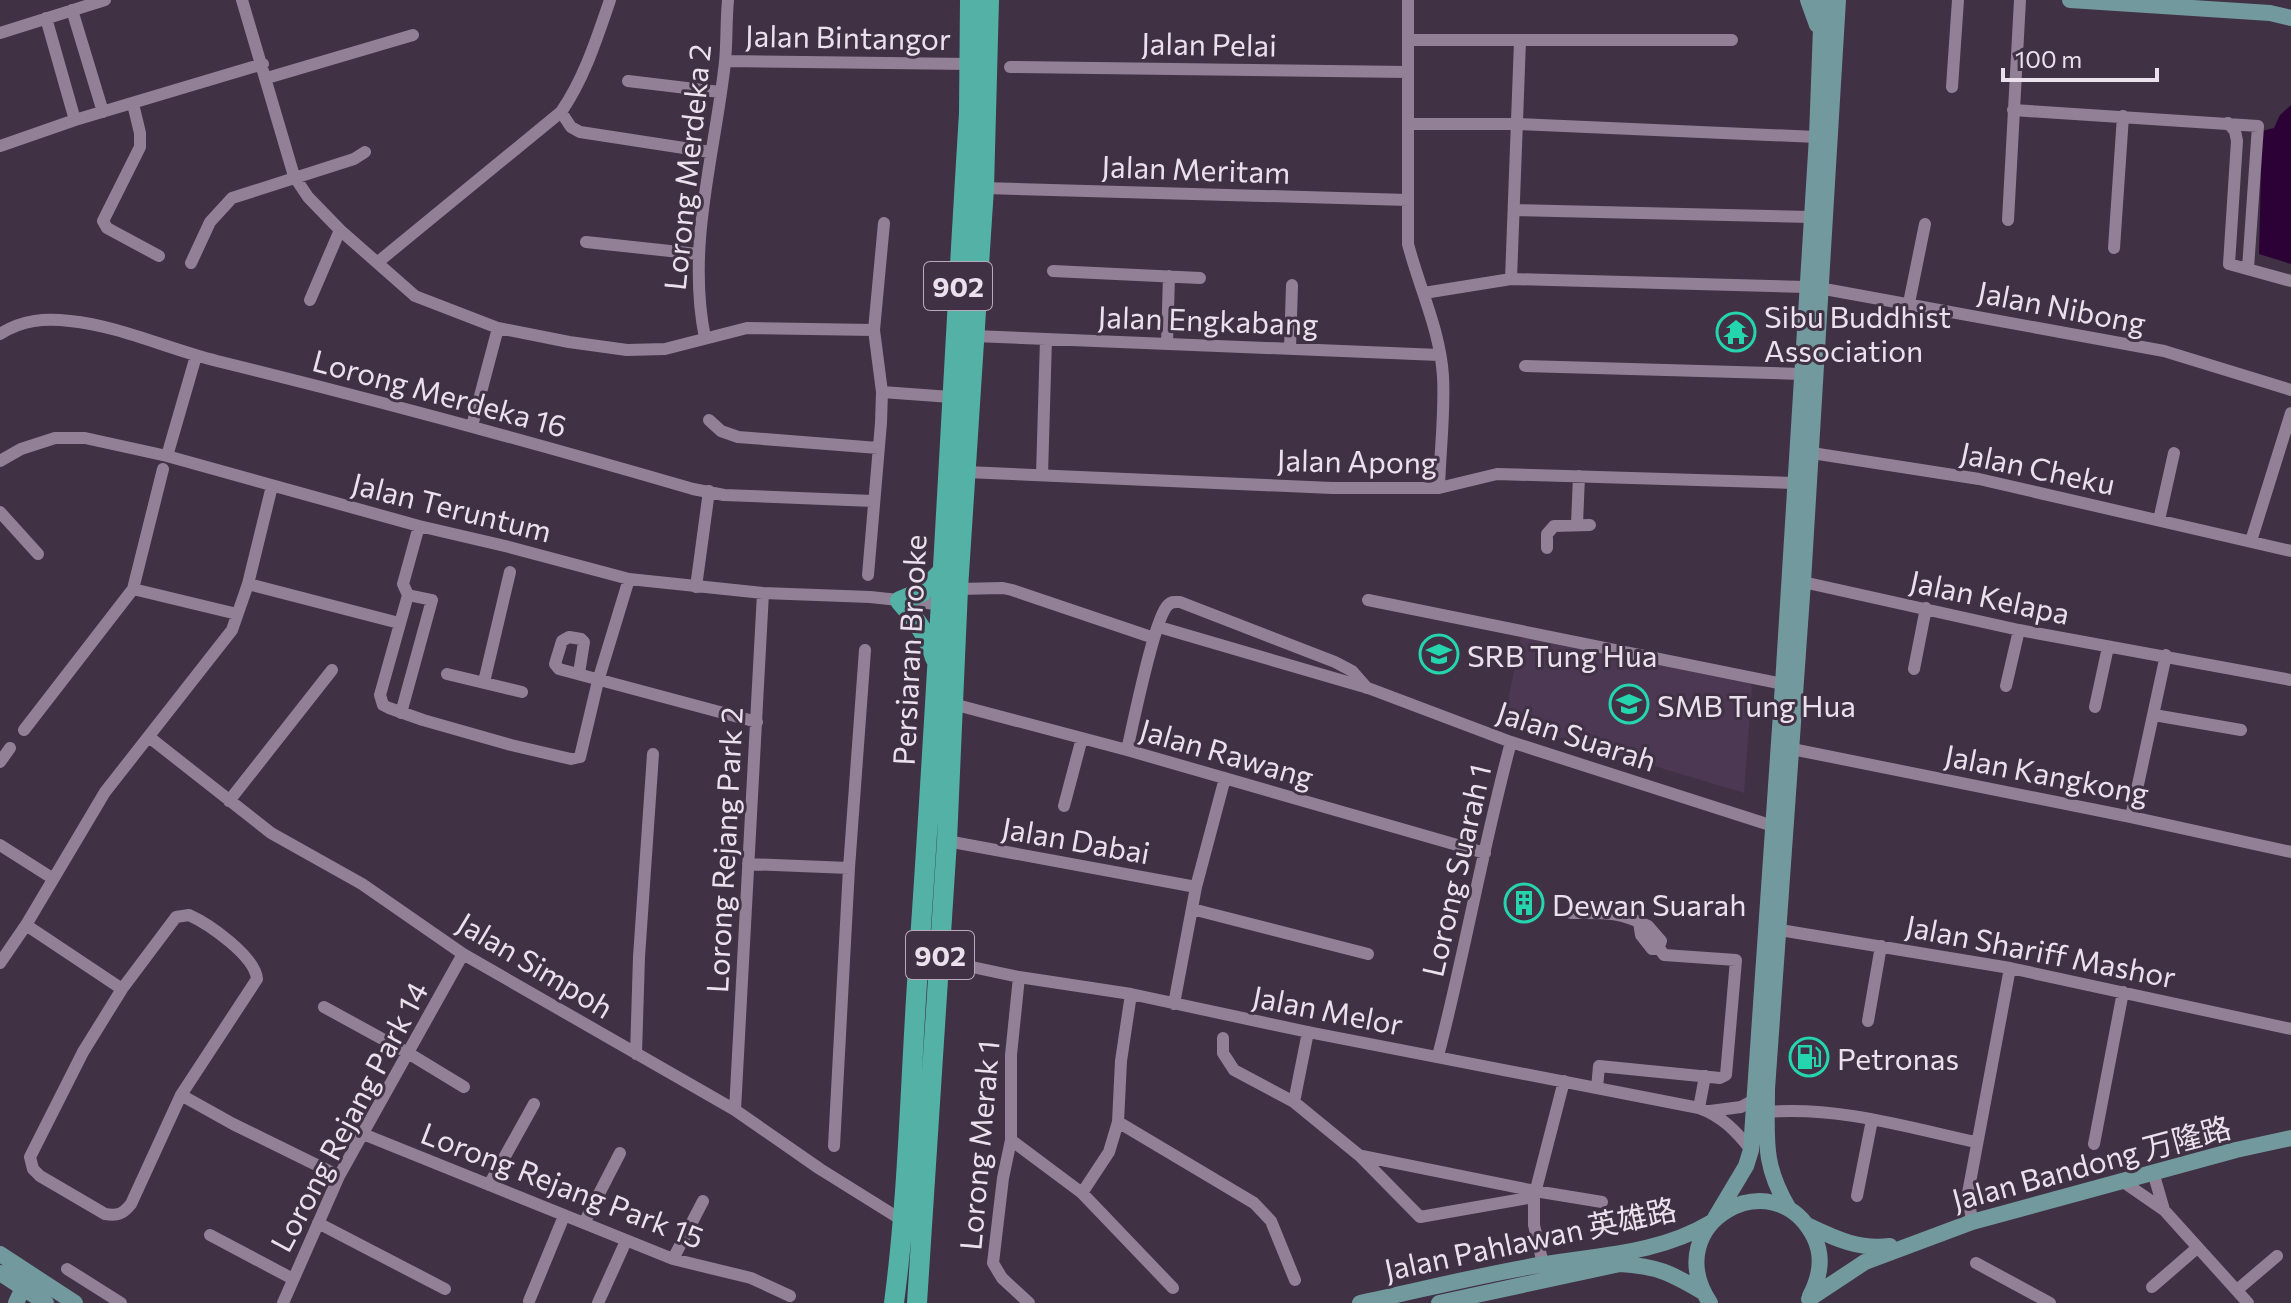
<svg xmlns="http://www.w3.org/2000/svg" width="2291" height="1303" font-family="Commissioner,'Noto Sans SC',sans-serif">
  <rect width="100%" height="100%" fill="#403144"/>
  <path fill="#4c3852" d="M1521,636L1749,682L1752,687L1744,793L1504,721Z"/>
  <path fill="#2c0236" d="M2291,105V264L2259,254L2262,131L2274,128L2280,115Z"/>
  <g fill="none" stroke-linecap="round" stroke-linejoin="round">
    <path stroke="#928097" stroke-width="12" d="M242,0L294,176L308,197L340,230L415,296L498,328L569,342L627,350L665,349L747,328L874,330
      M1408,0V244C1419,287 1440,330 1443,376C1445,413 1440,451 1439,488
      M72,10L103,112
      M46,18L75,120
      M0,33L105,0
      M1408,40H1732
      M725,61L970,64
      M1010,67L1408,72
      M267,78L413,35
      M628,81L720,92
      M1952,87L1958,0
      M133,104L140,133V147L103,221L107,228L159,256
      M2013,110L2258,126L2248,268
      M561,112L571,127L580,132L710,152
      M2228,123L2235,131L2237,141L2229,264L2291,281
      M1408,124H1518L1817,137
      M0,146L75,120L263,64
      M984,188L1408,200
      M1514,210L1811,217
      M2008,220L2020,0
      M586,242L698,254
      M2114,248L2123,116
      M378,262L561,112C584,79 597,38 610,0
      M191,263L210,222L232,198L354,159L365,152
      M1053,271L1200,278
      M1511,279L1520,41
      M1819,288L2164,351L2291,390
      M1424,293L1511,279L1806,287
      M310,300L340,230
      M1909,303L1925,224
      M0,334C22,320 44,318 70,321C120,326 168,349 217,361C377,400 535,443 693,489L724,495L873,501
      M974,336L1439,355
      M705,338C686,245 715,154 725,62C727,41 726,21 728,0
      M1167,344L1169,276
      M1290,349L1292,285
      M1525,366L1802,374
      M882,392L951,397
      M709,420L721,431L738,437L878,448
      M472,426L498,328
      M1812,453L1979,479L2291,551
      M167,456L196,356
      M0,461L21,449L55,438H85L167,456L419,526L509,547L629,579L763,593L870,597L946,605
      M966,472L1332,488H1439L1497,474L1795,483
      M1042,475L1046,339
      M0,512L38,554
      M2159,520L2174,453
      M1577,524L1579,476
      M419,526L403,584L408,595L380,695L383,705L389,708L423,720L511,745L571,759L580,757L598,681L629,579
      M2251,541L2291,413
      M1547,548V534L1554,526L1590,525
      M868,575L881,423L882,392L874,330L884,223
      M1803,582L2019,630L2291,680
      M248,584L399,623
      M696,587L709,491
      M133,589L237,614
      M958,589L1003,588L1012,590L1154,638
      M1368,600L1783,684
      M1159,627L1368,688L1511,742L1773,826
      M1914,669L1926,608
      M579,673L584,642L581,639L569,637L562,641L555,664L559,669L757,722
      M447,674L522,692
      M484,682L510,572
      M2006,686L2019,630
      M953,704L1127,750L1485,853
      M2095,707L2108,647
      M401,713L432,600L408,595
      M2154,715L2241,730
      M24,730L133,589L163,469
      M149,737L271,833L362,884L463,954L735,1110L820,1169L905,1222
      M1792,749L2131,817L2291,852
      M1127,750C1133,725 1154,618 1168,605C1172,601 1175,602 1180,602L1335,662L1352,671L1367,688
      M0,762L10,748
      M229,801L332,670
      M1064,806L1082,738
      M2131,817L2166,655
      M947,841L1196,887
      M0,845L52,878
      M748,864L849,868
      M1192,909L1368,954
      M1571,913C1605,913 1617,911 1648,926L1661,941L1658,949H1652L1641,935L1639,922
      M189,915C209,924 255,956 257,979L181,1095L131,1204C123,1214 118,1216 105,1214L40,1176L33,1169L30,1157L83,1052L122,989L176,917Z
      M26,925L122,989
      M1780,930L2010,968L2291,1029
      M939,960L1019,977L1131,994L1308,1032L1699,1108C1722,1116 1737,1132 1751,1150
      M0,963L26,925L105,792L232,630L248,584L272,486
      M1019,977L1011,1055V1140L1003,1178L993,1263L1002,1278L1029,1303
      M1174,1004L1196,887L1225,778
      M324,1007L408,1053L464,1087
      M1868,1021L1881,946
      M1223,1038V1053L1234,1070L1294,1102L1360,1156L1420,1217L1534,1197
      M636,1054L639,957L653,754
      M1438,1056C1465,952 1483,846 1511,742
      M1597,1088L1599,1066L1720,1078L1726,1075L1736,960L1664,955L1659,948
      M181,1095L233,1124L339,1176
      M1294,1102L1308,1032
      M1699,1108L1705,1076
      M735,1110L763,593
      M1710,1111L1741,1107L1754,1100
      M1767,1112C1837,1106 1907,1127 1975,1142
      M1118,1122L1254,1203L1271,1221L1295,1280
      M363,1134L673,1259L751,1278L790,1296
      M1011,1140L1082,1193L1173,1288
      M2094,1144L2123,992
      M834,1146L849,868L865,650
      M1362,1156L1535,1191L1602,1202
      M2153,1172L2164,1210L2248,1303
      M2122,1181L2164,1210
      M489,1185L534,1104
      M1082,1193L1109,1152L1118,1122L1121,1061L1131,994
      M1857,1196L1872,1120
      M1972,1222L1968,1193L2010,968
      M318,1223L445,1289
      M584,1223L620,1153
      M210,1235L293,1279
      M673,1259L703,1201
      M1976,1263L2050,1303
      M1543,1264L1534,1225V1197L1564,1081
      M67,1269L121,1303
      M2152,1287L2197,1248
      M2237,1290L2277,1256
      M529,1301L564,1216
      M283,1303L339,1176L463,954
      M598,1303L626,1241"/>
    <path stroke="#72999e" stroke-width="16" d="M1808,0L1817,25
      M2070,0L2270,13L2291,18
      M1789,1209C1762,1164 1767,1139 1767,1089L1803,582L1838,0
      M1715,1218L1746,1166L1751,1150L1783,684L1817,137L1822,0
      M1809,1226C1836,1239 1860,1250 1890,1246
      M0,1254L75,1303
      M0,1273L46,1303
      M1809,1299L1865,1262L1972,1222L2236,1150L2291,1138
      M16,1303L23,1288
      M1360,1303C1421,1290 1483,1274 1545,1264C1601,1255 1660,1253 1710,1223
      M1439,1303L1620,1264C1657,1266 1671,1273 1703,1292
      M1710,1303C1657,1223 1774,1158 1814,1237C1824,1257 1820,1277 1810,1296"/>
    <path stroke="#53b2a5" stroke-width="20" d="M935,658C929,637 915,618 900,601L922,592L942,572
      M894,1303C908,1197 910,1090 917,983C938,693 951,403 969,113L970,0
      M917,1303L947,841L958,589L984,188L989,0"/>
  </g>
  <defs>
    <g id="temple-ring" transform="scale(2)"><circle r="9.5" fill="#403144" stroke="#25d5ae" stroke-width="1.5"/><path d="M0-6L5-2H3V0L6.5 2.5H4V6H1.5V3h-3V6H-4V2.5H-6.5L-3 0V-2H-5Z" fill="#25d5ae"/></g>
    <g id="school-ring" transform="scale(2)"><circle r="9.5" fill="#403144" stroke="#25d5ae" stroke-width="1.5"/><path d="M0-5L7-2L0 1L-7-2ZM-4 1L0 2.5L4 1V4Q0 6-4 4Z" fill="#25d5ae"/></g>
    <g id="building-ring" transform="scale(2)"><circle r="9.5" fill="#403144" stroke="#25d5ae" stroke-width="1.5"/><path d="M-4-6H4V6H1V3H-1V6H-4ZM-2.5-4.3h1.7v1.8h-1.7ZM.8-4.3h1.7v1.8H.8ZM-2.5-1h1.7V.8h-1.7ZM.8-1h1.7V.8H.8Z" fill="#25d5ae"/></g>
    <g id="fuel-ring" transform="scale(2)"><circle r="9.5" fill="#403144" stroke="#25d5ae" stroke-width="1.5"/><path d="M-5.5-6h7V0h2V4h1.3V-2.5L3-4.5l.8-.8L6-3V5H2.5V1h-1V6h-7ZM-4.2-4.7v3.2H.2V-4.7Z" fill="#25d5ae"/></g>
  </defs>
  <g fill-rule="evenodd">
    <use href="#temple-ring" x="1736" y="332"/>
    <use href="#school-ring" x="1439" y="654"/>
    <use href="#school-ring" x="1629" y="704"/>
    <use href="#building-ring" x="1524" y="903"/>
    <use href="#fuel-ring" x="1809" y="1057"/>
  </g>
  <g text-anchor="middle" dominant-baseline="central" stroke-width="6" stroke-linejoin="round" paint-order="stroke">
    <g fill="#403144" stroke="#b7acba" stroke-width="2">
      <rect x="924" y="262" width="68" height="48" rx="6"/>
      <rect x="906" y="931" width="68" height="48" rx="6"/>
    </g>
    <g font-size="28" font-weight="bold" fill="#eae1ed">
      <text x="958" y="286">902</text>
      <text x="940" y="955">902</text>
    </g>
    <g font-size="30" fill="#eae1ed" stroke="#403144">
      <text transform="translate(848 36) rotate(1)">Jalan Bintangor</text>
      <text transform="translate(1209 43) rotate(1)">Jalan Pelai</text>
      <text transform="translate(686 167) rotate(-84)">Lorong Merdeka 2</text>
      <text transform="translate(1196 168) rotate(2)">Jalan Meritam</text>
      <text transform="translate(2062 306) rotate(11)">Jalan Nibong</text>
      <text transform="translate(1208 319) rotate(2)">Jalan Engkabang</text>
      <text transform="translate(440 392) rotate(15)">Lorong Merdeka 16</text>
      <text transform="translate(1357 460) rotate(1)">Jalan Apong</text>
      <text transform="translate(2038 467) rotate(12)">Jalan Cheku</text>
      <text transform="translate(452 506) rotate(14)">Jalan Teruntum</text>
      <text transform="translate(1990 596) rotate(12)">Jalan Kelapa</text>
      <text transform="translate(908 650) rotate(-87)">Persiaran Brooke</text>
      <text transform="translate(1577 735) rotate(18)">Jalan Suarah</text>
      <text transform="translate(1227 752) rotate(16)">Jalan Rawang</text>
      <text transform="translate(2047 773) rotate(11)">Jalan Kangkong</text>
      <text transform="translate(1076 839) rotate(10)">Jalan Dabai</text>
      <text transform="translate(723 850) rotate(-87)">Lorong Rejang Park 2</text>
      <text transform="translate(1455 870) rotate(-77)">Lorong Suarah 1</text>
      <text transform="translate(2041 950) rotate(11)">Jalan Shariff Mashor</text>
      <text transform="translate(536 964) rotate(31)">Jalan Simpoh</text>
      <text transform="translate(1328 1009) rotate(11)">Jalan Melor</text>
      <text transform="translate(348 1116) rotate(-62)">Lorong Rejang Park 14</text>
      <text transform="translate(978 1145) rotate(-85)">Lorong Merak 1</text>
      <text transform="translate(2091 1162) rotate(-15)">Jalan Bandong 万隆路</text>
      <text transform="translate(563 1184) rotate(21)">Lorong Rejang Park 15</text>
      <text transform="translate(1530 1238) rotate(-12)">Jalan Pahlawan 英雄路</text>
    </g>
    <g font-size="30" fill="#eae1ed" stroke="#403144" text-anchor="start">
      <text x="1764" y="315">Sibu Buddhist<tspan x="1764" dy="34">Association</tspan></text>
      <text x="1467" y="654">SRB Tung Hua</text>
      <text x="1657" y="704">SMB Tung Hua</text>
      <text x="1552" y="903">Dewan Suarah</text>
      <text x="1837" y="1057">Petronas</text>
    </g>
  </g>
  <path d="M2003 68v12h154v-12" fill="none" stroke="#eae1ed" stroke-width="4"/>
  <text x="2015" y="68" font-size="24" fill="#eae1ed" stroke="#403144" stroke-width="6" paint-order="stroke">100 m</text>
</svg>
